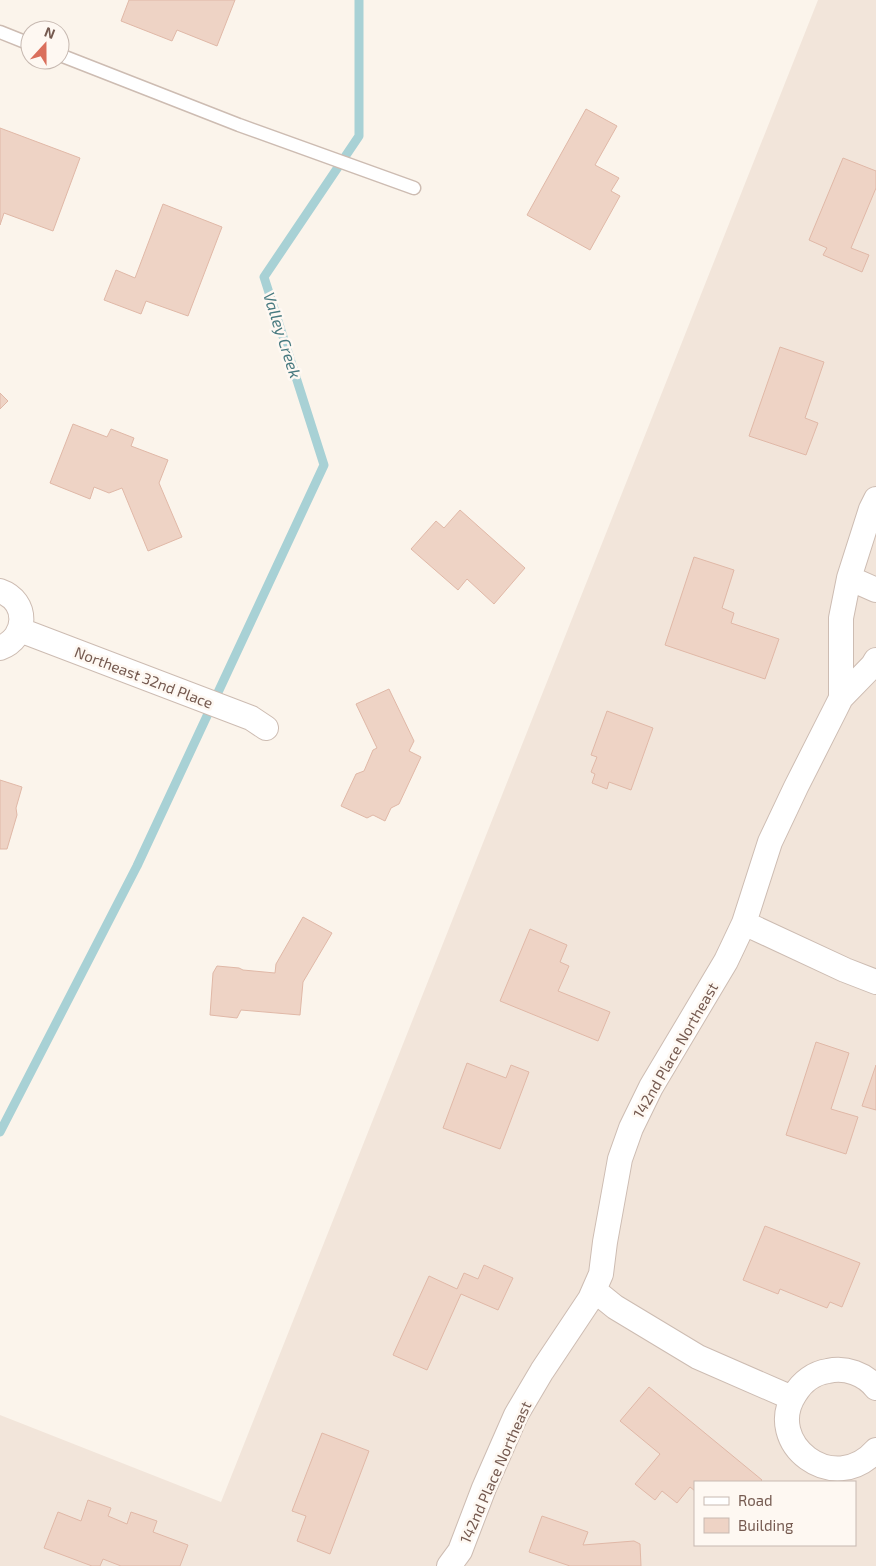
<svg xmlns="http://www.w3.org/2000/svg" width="876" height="1566" font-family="'Exo 2',sans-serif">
  <rect width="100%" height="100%" fill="#fbf4eb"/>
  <path fill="#f2e5da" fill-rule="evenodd" d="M818,0H876V1566H0V1415L221,1502ZM695,1482H855V1545H695Z"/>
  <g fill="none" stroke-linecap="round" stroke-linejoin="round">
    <path stroke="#a8d1d5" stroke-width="9" d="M0,1132L137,866L324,465L264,277L359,136V0"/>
  </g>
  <path fill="#eed3c5" stroke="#e0b8a7" d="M129,0H235L217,46L177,30L172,41L121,21Z
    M586,109L617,126L595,165L619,178L611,191L620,196L590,250L527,215Z
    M0,128L80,158L53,231L4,213L0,225Z
    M843,158L876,171V188L851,248L869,255L862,272L823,255L827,248L809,240Z
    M163,204L222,227L188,316L146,301L141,314L104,300L116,270L135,278Z
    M780,347L824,362L805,418L818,423L806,455L749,436Z
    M0,393L8,401L0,409Z
    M73,424L107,437L111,429L134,438L131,446L168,460L159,483L182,537L148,551L122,488L109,493L94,487L90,499L50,483Z
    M460,510L525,568L494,604L467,579L458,590L411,549L436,521L444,528Z
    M694,557L734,570L722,608L734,613L731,623L779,639L765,679L665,645Z
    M389,689L414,741L409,751L421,757L399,804L391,808L385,821L373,815L367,818L341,806L356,774L364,771L373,750L377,748L356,704Z
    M607,711L653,728L631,790L609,782L607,789L592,783L595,774L591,772L597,757L591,755Z
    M0,780L22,787L16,808L17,815L7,849H0Z
    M303,917L332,933L303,982L300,1015L241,1010L237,1018L210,1015L213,973L217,966L239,968L243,970L275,973L276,964Z
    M530,929L567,945L560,962L569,966L558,991L610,1012L598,1041L500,1001Z
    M816,1042L849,1053L831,1109L858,1117L846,1154L786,1135Z
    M467,1063L506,1078L511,1065L529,1072L500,1149L443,1128Z
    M876,1065V1110L862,1106Z
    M765,1226L860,1263L842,1307L830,1302L827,1308L780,1289L778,1294L743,1280Z
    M484,1265L513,1278L498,1310L461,1294L427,1370L393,1355L429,1276L457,1289L464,1273L478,1279Z
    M649,1387L762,1480L760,1482H695V1491L690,1487L677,1503L662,1491L655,1500L635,1484L660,1454L620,1421Z
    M322,1433L369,1451L330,1554L297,1541L306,1516L292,1511Z
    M88,1500L111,1508L108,1516L127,1524L131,1512L157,1521L153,1532L188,1545L180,1566H121L103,1559L100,1566H92L44,1548L58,1512L81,1521Z
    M542,1516L588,1532L583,1545L634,1541L640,1544L641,1566H570L529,1552Z"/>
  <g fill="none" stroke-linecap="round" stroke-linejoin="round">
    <g stroke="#cdbcb2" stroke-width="15">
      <path id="service" d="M0,32L30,44
        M60,55L239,125L414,188"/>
    </g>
    <g stroke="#cdbcb2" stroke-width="26">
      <path id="minor" d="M849,578L876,590
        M0,591C29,601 28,638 0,648
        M20,630L251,718L266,728
        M841,698V618L849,578L871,509L876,499
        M744,923L845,970L876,982
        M594,1290L615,1307L698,1357L792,1398
        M876,1388C865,1374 846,1367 828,1371C814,1373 802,1382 795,1394C763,1443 834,1498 876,1450
        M449,1566L460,1551L484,1488L516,1415L542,1371L590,1299L601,1274L605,1242L620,1159L631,1128L651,1087L726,961L744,923L770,842L796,787L835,710L841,698L873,665L876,660"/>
    </g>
    <use href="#service" stroke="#fff" stroke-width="12"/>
    <use href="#minor" stroke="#fff" stroke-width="24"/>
  </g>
  <g text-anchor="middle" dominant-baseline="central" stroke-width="5" stroke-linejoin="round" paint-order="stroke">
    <g font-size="15" fill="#755a50" stroke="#fef8f2">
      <text transform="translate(144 677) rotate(21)">Northeast 32nd Place</text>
      <text transform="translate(675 1050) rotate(-60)">142nd Place Northeast</text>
      <text transform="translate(495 1472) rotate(-66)">142nd Place Northeast</text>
    </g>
    <g font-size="16" font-style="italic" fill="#47797f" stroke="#fef8f2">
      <text transform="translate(283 335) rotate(72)">Valley Creek</text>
    </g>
  </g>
  <rect x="694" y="1481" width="162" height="65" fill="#fef8f2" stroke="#c7b9b1"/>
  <rect x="704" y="1497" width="25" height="8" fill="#ffffff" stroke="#c7b9b1"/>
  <text x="738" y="1506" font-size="15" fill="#755a50">Road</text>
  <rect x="704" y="1518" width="25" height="15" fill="#eed3c5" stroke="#c7b9b1"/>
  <text x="738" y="1531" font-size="15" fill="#755a50">Building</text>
  <g transform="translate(45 45) rotate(21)"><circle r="24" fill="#fef8f2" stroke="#c7b9b1"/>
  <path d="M0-4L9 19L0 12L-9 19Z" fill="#da6f5c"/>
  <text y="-8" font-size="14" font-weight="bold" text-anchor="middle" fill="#755a50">N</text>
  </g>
</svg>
